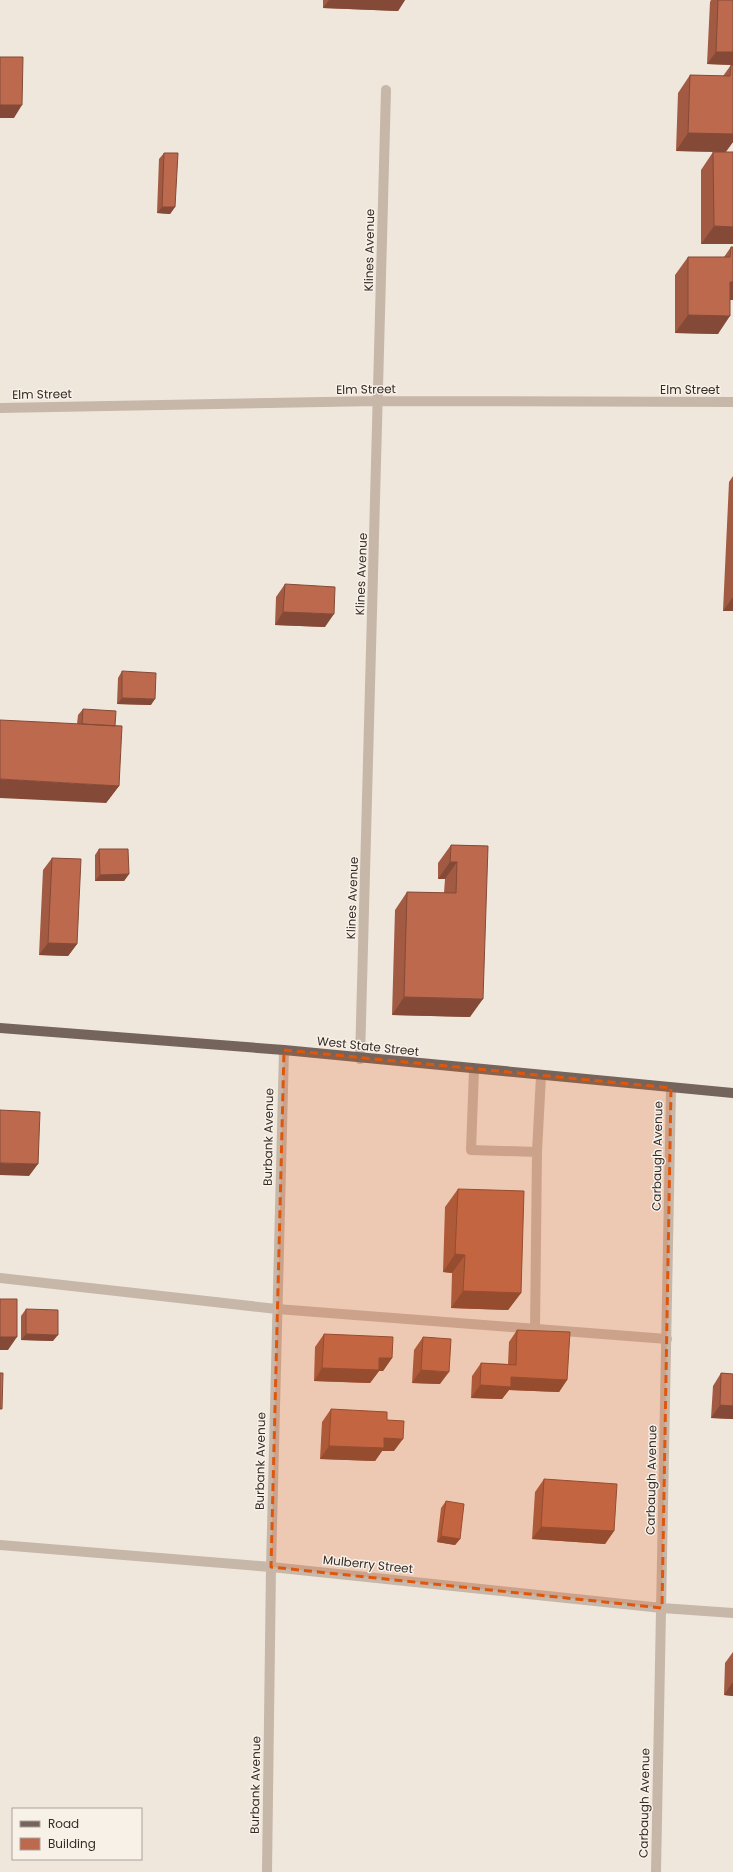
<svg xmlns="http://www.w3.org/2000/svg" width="733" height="1872" font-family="Poppins,sans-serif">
  <rect width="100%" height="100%" fill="#f0e7dc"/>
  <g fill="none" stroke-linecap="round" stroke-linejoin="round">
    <path stroke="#c7b7a9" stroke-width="10" d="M474,1070L471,1150L537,1152L541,1076
      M0,1278L277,1309L667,1339
      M535,1330L537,1152"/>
    <path stroke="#c7b7a9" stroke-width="10" d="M0,408L379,401L733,402
      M360,1059L386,90
      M0,1545L271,1567L662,1608L733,1613
      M267,1872L271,1567L284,1050
      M656,1872L671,1088"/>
    <path stroke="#75645b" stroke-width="10" d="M0,1028L284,1050L733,1093"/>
  </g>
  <path fill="#a25a43" d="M323,0H405L398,11L323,8Z
    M711,0H733V142L726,152L733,244H701V170L713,152H716L676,151L678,93L690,75L723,76L731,65L707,64L710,2Z
    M164,153L175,207L170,214L157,213L159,159Z
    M731,247L730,300L718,334L675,333V275L688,257H724Z
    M733,476V611H723L729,482Z
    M285,584L325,627L275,625L276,597Z
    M122,671L151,705L117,704L118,678Z
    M83,709L115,726L119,786L106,803L77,724L78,715Z
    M451,845L488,846L470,1017L392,1015L395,910L407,892L444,893L445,879H438V863Z
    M99,849L129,874L124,881H95V855Z
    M52,858L77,944L68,956L39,955L43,870Z
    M458,1189L521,1293L508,1310L451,1308L452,1273L443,1272L445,1207Z
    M26,1309L53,1341L21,1340V1316Z
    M517,1330L567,1380L559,1392L509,1390L502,1399L471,1398L472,1376L481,1363L508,1364L509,1342Z
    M324,1334L392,1358L383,1371H379L370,1383L314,1381L315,1347Z
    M423,1337L440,1384L412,1383L414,1350Z
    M721,1373L733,1374V1419L711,1418L713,1386Z
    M331,1409L387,1420L394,1451H382L375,1461L320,1459L322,1422Z
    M544,1479L614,1531L605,1544L532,1539L535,1492Z
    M446,1501L460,1539L455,1545L437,1542L441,1508Z
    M733,1652V1696L724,1695L725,1663Z"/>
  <path fill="#844a37" d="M329,0H405L398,11L323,8Z
    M716,52H733V65L707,64Z
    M0,105H22L14,118H0Z
    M688,133L733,134V142L725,152L676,151Z
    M162,207H175L170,214L157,213Z
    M714,226L733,227V244H701Z
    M730,282H733V300H718Z
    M688,315L730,316L718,334L675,333Z
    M733,597V611H723Z
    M283,612L334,614L325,627L275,625Z
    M122,698L155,699L151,705L117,704Z
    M0,779L119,786L106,803L0,798Z
    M450,862H457L445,879H438Z
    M129,874L124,881H95L100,875Z
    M48,943L77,944L68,956L39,955Z
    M404,997L483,999L470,1017L392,1015Z
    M0,1163L38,1164L29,1176L0,1175Z
    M455,1254L465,1255L452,1273L443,1272Z
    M463,1291L521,1293L508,1310L451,1308Z
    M26,1334L58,1335L53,1341L21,1340Z
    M0,1337H17L8,1350H0Z
    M379,1358H392L383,1371H379L370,1383L314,1381L322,1368Z
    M421,1370L449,1372L440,1384L412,1383Z
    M511,1377L567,1380L559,1392L509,1390L502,1399L471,1398L480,1385Z
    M720,1405L733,1406V1419L711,1418Z
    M384,1438L403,1439L394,1451H382L375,1461L320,1459L329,1446Z
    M541,1527L614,1531L605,1544L532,1539Z
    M441,1536L460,1539L455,1545L437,1542Z
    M732,1683H733V1696L724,1695Z"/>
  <path fill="#bc694e" stroke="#844a37" d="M718,0H733V52H716Z
    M0,57H23L22,105H0Z
    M731,65H733V134L688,133L690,75L730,76Z
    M713,152H733V227L714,226Z
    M164,153H178L175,207H162Z
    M731,247H733V282H730V316L688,315V257H730Z
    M285,584L335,587L334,614L283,612Z
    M122,671L156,673L155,699L122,698Z
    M83,709L116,711L115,726L82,724Z
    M0,720L122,726L119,786L0,779Z
    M451,845L488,846L483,999L404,997L407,892L456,893L457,862H450Z
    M99,849H128L129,874L100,875Z
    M52,858L81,859L77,944L48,943Z
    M0,1110L40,1112L38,1164L0,1163Z
    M458,1189L524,1191L521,1293L463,1291L465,1255L455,1254Z
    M0,1299H17V1337H0Z
    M26,1309L58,1310V1335L26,1334Z
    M517,1330L570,1332L567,1380L511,1377V1387L480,1385L481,1363L516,1365Z
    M324,1334L393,1337L392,1358H379V1370L322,1368Z
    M423,1337L451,1339L449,1372L421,1370Z
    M0,1373H3L2,1409H0Z
    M721,1373L733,1374V1406L720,1405Z
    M331,1409L387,1412V1420L404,1421L403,1439L384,1438V1448L329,1446Z
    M544,1479L617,1484L614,1531L541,1527Z
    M446,1501L464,1504L460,1539L441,1536Z"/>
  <path fill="#df570d" fill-opacity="0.2" stroke="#df570d" stroke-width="3" stroke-dasharray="8 5" stroke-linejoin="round" d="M284,1050L671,1088L662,1608L271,1567Z"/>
  <g text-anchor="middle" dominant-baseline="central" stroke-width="3" stroke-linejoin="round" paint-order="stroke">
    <g font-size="12" fill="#352c28" stroke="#f8f1e8">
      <text transform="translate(369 250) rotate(-89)">Klines Avenue</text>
      <text transform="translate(366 389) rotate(-1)">Elm Street</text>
      <text x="690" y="389">Elm Street</text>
      <text transform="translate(42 394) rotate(-1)">Elm Street</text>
      <text transform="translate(361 574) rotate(-88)">Klines Avenue</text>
      <text transform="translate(352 898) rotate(-88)">Klines Avenue</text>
      <text transform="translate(368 1046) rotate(6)">West State Street</text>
      <text transform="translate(268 1137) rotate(-89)">Burbank Avenue</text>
      <text transform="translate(657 1156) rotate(-89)">Carbaugh Avenue</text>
      <text transform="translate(260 1461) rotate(-89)">Burbank Avenue</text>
      <text transform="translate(651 1480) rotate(-89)">Carbaugh Avenue</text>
      <text transform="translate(368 1564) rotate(6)">Mulberry Street</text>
      <text transform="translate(255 1785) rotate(-89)">Burbank Avenue</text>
      <text transform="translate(644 1803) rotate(-89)">Carbaugh Avenue</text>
    </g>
  </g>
  <rect x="12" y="1808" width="130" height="52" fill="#f8f1e8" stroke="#aaa29b"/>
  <rect x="20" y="1821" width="20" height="6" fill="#75645b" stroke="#aaa29b"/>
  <text x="48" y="1828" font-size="12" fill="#352c28">Road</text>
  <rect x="20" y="1838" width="20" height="12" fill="#bc694e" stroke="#aaa29b"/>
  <text x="48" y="1848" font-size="12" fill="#352c28">Building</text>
</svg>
